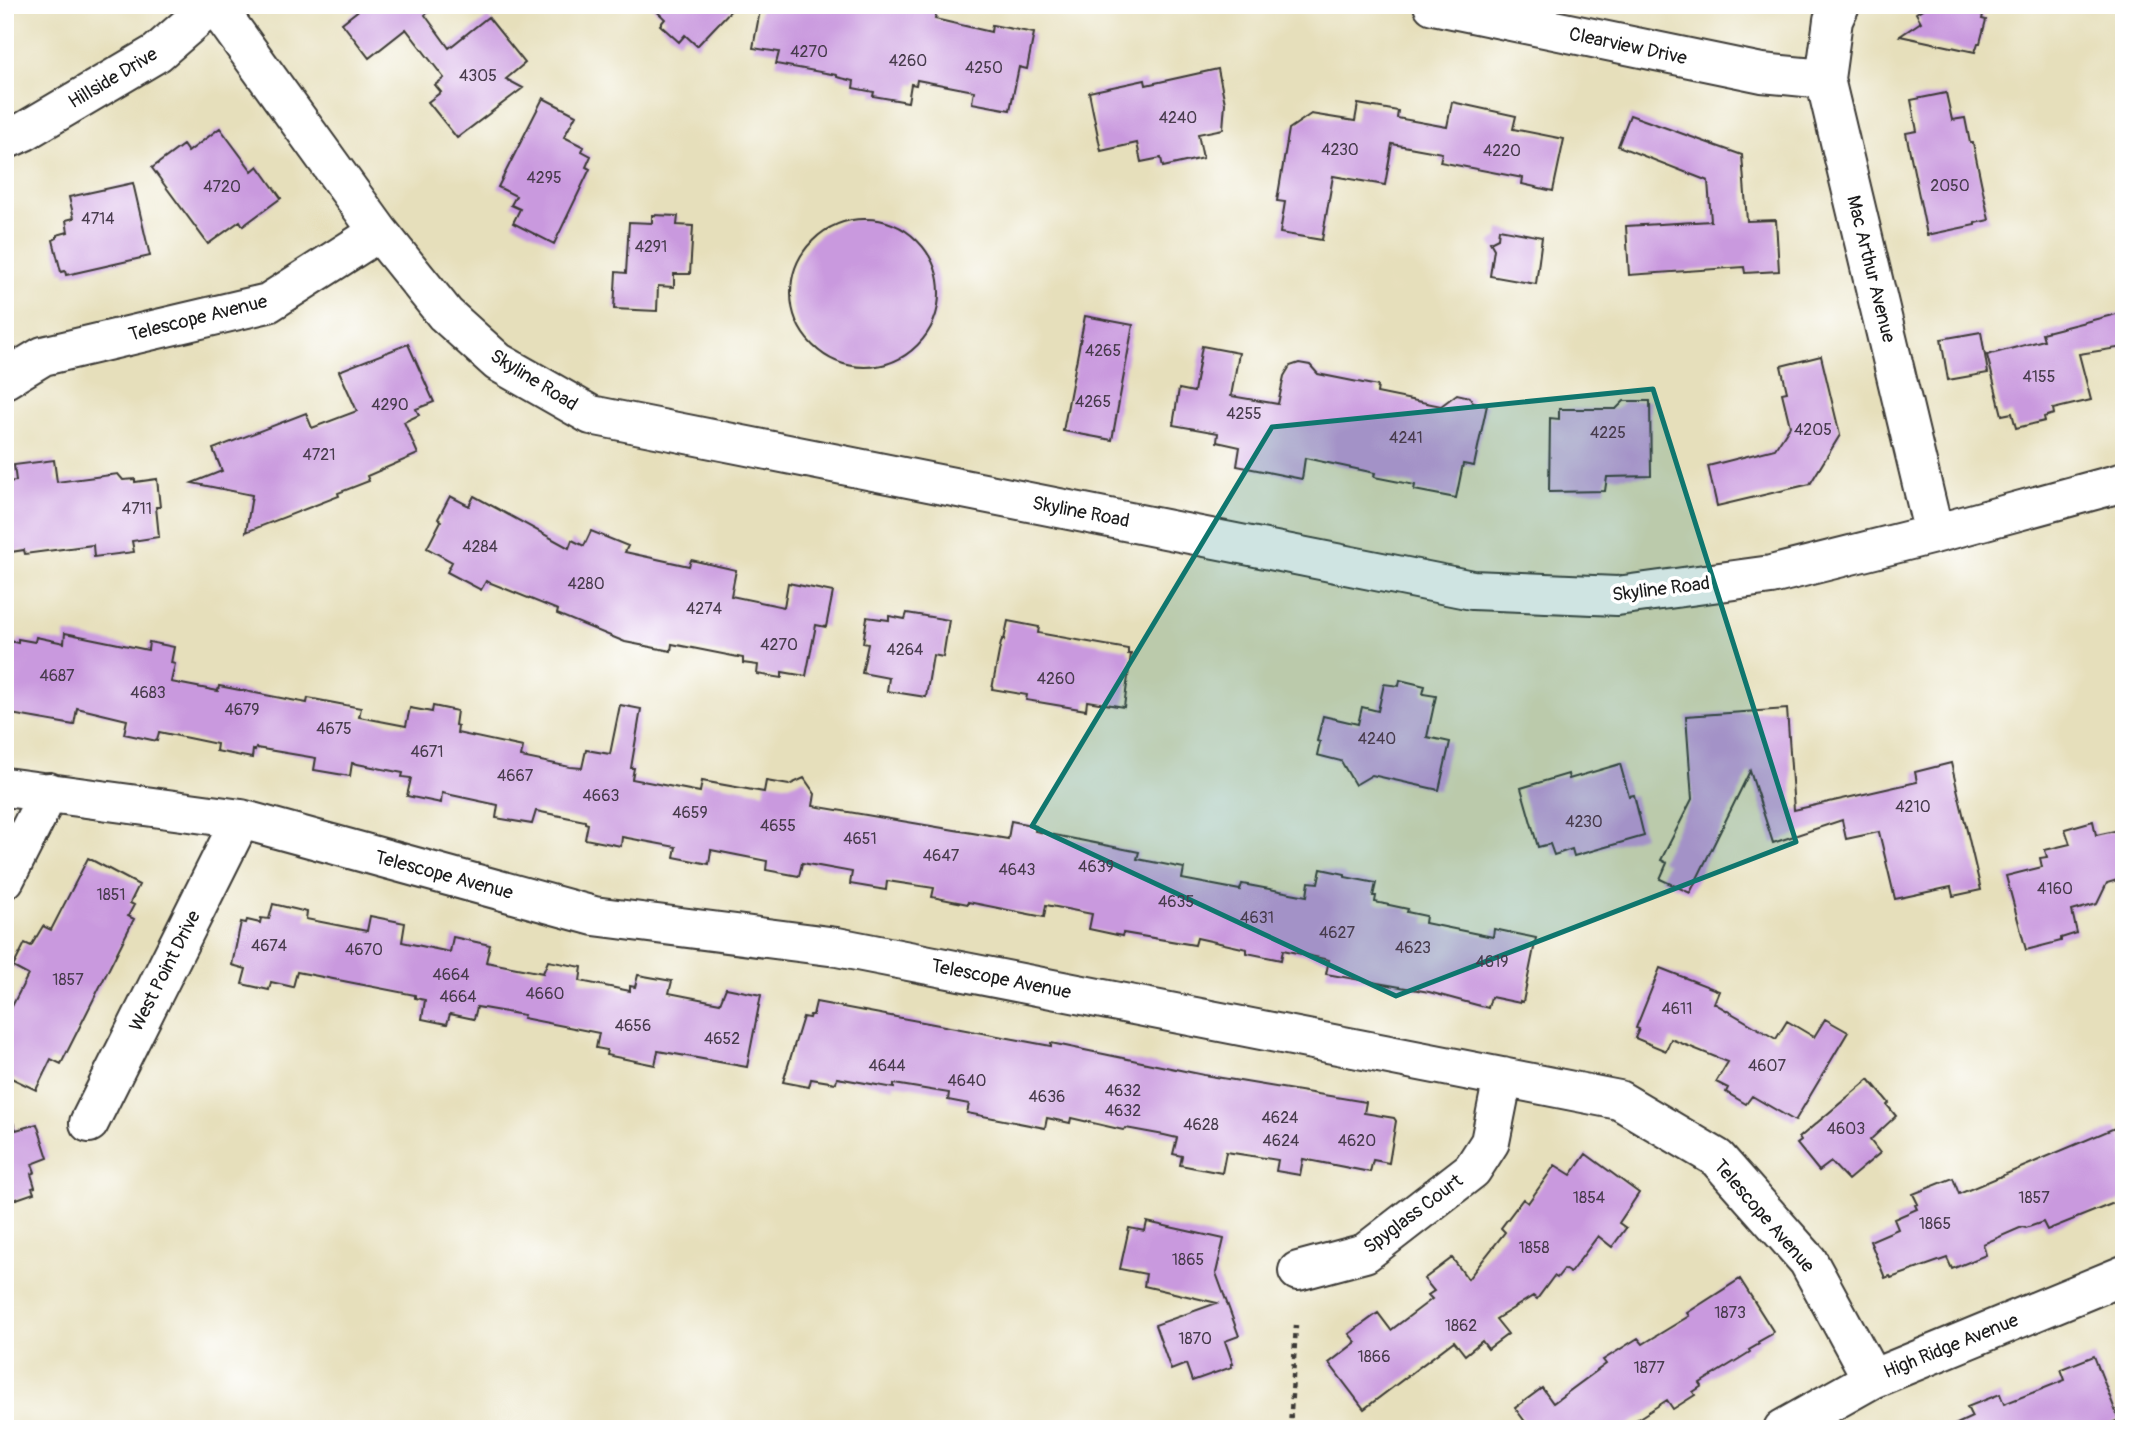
<svg xmlns="http://www.w3.org/2000/svg" width="2129" height="1434" font-family="Pangolin,sans-serif">
  <rect width="100%" height="100%" fill="#fff"/>
  <filter id="ink" filterUnits="userSpaceOnUse"><feTurbulence type="fractalNoise" baseFrequency=".0143" numOctaves="2"/><feDisplacementMap in="SourceGraphic" scale="14" xChannelSelector="R" yChannelSelector="G"/><feConvolveMatrix kernelMatrix="1 2 1 2 8 2 1 2 1" color-interpolation-filters="sRGB"/></filter>
  <filter id="wash" filterUnits="userSpaceOnUse"><feTurbulence type="fractalNoise" baseFrequency=".00686" numOctaves="4" result="noise"/><feDisplacementMap in="SourceGraphic" scale="28" xChannelSelector="R" yChannelSelector="G"/><feGaussianBlur stdDeviation="1.57" result="paint"/><feColorMatrix in="noise" values="0 0 0 0 0 0 0 0 0 0 0 0 0 0 0 0 0 1.4 0 .05"/><feComposite in="paint" operator="in"/></filter>
  <g filter="url(#wash)">
    <rect width="100%" height="100%" fill="#e6dfbb"/>
    <g id="blocks">
      <path fill="#c999de" d="M365,5H437L425,15L449,48L488,17L525,63L506,79L523,88L457,138L428,102L441,92L435,85L444,78L406,29L369,58L342,23Z
        M650,5H736L697,46L685,35L679,42L660,25L665,19Z
        M761,5H938L935,19L991,32L992,25L1034,33L1027,69L1019,67L1010,110L972,103L974,91L917,80L916,85L911,84L908,102L873,96L874,92L853,88L854,81L837,77V75L776,64L779,52L753,48Z
        M1929,5H1952L1983,15L1982,19L1986,20L1980,43H1978L1975,52L1900,36L1921,22L1916,13Z
        M1218,69L1225,103L1223,129L1198,134L1203,158L1163,167L1161,158L1141,162L1137,143L1101,151L1089,92L1145,80L1146,85Z
        M1946,93L1952,120L1965,118L1970,143H1973L1989,220L1975,223V225L1927,235L1906,133L1917,131L1911,100Z
        M543,98L576,115L564,137L584,147L582,151L591,156L586,167L590,169L554,244L513,223L520,209L511,205L516,196L498,187Z
        M1452,102L1516,116L1513,129L1564,139L1553,191L1522,184L1523,178L1440,162L1442,153L1392,144L1385,185L1333,176L1322,240L1280,233L1285,202L1277,201L1289,129L1311,114L1355,121L1358,104L1398,111L1397,118L1447,127Z
        M1630,115L1742,155L1747,221L1776,220L1779,271L1745,273L1744,267L1629,275L1626,226L1711,221L1708,181L1618,146Z
        M220,128L252,171L258,166L281,198L243,226L240,221L208,244L152,168L183,145L188,152Z
        M133,183L150,256L66,275L65,271L61,272L53,240L57,238V235L68,232L66,220L74,218L69,197Z
        M652,215L678,216L677,225L693,226L690,274H674V287L658,286L657,311L614,309L616,272L626,273L629,222L652,223Z
        M791 293a74 74 0 1 1 148 0a74 74 0 1 1-148 0Z
        M1499,229L1542,237L1536,284L1490,276L1494,249L1490,242L1498,238Z
        M2124,312V347L2079,354L2091,400L2053,409L2054,414L2044,417L2045,421L2016,428L2012,413L2002,415L1987,355L2044,340L2042,333Z
        M1085,316L1133,325L1112,440L1063,431Z
        M1981,332L1988,373L1948,380L1941,339Z
        M408,344L434,402L416,409L419,415L404,422L418,454L367,476L369,481L338,493L339,496L246,532L252,495L192,483L222,471L213,449L306,413L312,428L357,411L339,371Z
        M1202,346L1239,353L1231,396L1278,404L1284,376L1290,366L1299,363L1310,365L1318,374L1378,386L1377,393L1441,406L1457,394L1470,397L1473,403L1487,405L1474,466L1463,464L1456,498L1414,490L1415,485L1374,477L1375,473L1305,458L1302,479L1237,466L1240,447L1217,442L1218,433L1173,425L1179,389L1194,392Z
        M1821,356L1840,435L1810,484L1717,506L1708,466L1775,449L1790,426L1782,393L1787,392L1781,366Z
        M1624,401H1650L1651,476L1607,477L1605,491L1549,492L1550,418L1559,419V409H1616Z
        M54,460L57,482L118,474L123,480L135,479V482L157,479L160,507H156L159,537L132,541L134,552L94,557L93,545L25,554L24,550L5,553V482L16,481L14,465Z
        M450,496L469,506L474,496L569,548L572,540L584,546L591,531L628,546L625,552L689,566L691,560L736,570L731,596L784,607L788,583L833,592L826,627L816,625L806,676L782,672V678L757,674L758,665L743,663V658L672,644L671,651L625,642L557,614L558,610L486,581L481,590L447,572L452,562L427,548L441,521L438,519Z
        M907,613L949,620L943,657L933,655L926,697L887,691L889,678L862,673L868,644L863,643L867,617L889,620V616L905,619Z
        M1008,621L1039,627L1038,633L1128,649V654H1131L1124,707L1087,701L1086,710L1026,700L1027,695L992,689L1000,647L1002,639L1004,640Z
        M65,633L148,650L149,642L174,647L171,663L175,664L171,682L218,691L219,686L307,703L308,698L361,708L359,717L406,726L410,708L432,712L433,706L457,711L455,725L458,726L457,733L523,747L521,757L570,767L582,768L586,750L610,754L620,705L641,709L631,768H634L632,779L700,792L702,781L764,792L766,781L789,785L804,778L815,794L813,806L1008,839L1011,821L1036,826L1035,831L1139,852L1137,859L1184,868L1182,879L1240,890L1242,884L1307,896L1309,882L1318,883L1321,869L1345,874V877L1376,883L1373,896H1376L1375,902L1408,909L1407,912L1426,916L1425,923L1493,937L1494,929L1536,938L1523,1002L1520,1001V1003L1491,997L1488,1008L1429,992L1326,974L1329,960L1283,950L1281,960L1247,953V949L1197,938L1195,945L1123,933L1122,936L1089,929L1092,914L1046,905L1044,917L968,902V904L932,897L934,888L887,881L886,890L850,884L852,872L802,863L799,876L766,870L767,861L711,850L709,864L674,857L676,847L622,837L621,846L585,839L588,824L585,823V821L536,811L532,824L496,818L498,805L442,793L441,803L407,796L411,778L402,777L403,773L352,763L350,776L314,770L316,758L256,748L255,751L253,750L252,758L216,751L217,744L159,732L157,741L124,734L127,720L77,708L74,725L5,713V640L18,643V639L35,642L36,637L64,643Z
        M1400,680L1425,686L1423,694L1436,696L1427,737L1450,742L1439,790L1372,775L1355,785L1341,761L1317,755L1320,742L1317,741L1323,716L1358,724L1362,707L1378,711L1384,684L1399,686Z
        M1787,709L1794,810L1917,782L1915,772L1951,763L1981,890L1953,896L1951,887L1895,899L1879,832L1846,839L1842,820L1773,843L1750,771L1690,893L1660,879L1667,863L1661,860L1692,799L1686,716Z
        M1620,764L1629,796L1634,795L1644,836L1574,856L1572,849L1554,855L1550,844L1538,847L1521,788L1568,774L1569,779Z
        M2093,821L2096,835L2124,829V878L2107,883L2097,904L2072,911L2077,933L2061,938V941L2026,950L2006,876L2042,867L2040,858L2047,857L2045,850L2070,844L2065,829Z
        M88,858L139,885L130,903L134,905L128,916L134,919L61,1064L51,1059L36,1090L5,1075V1020L28,975L13,967L25,943L31,946L43,926L51,930Z
        M273,904L307,912L306,919L367,931L370,916L405,923L402,942L450,952L453,937L490,945L486,962L543,973L548,961L582,967L580,981L630,991V986L635,987L638,975L672,981L669,993L720,1003L726,988L761,995L747,1067L658,1051L655,1065L606,1055L607,1050L596,1048L599,1033L523,1018L524,1015L477,1007L474,1019L450,1014L447,1024L422,1019L425,1000L415,998V995L297,972L293,987L271,982L269,990L242,984L246,969L232,965L241,922L246,923L247,920L260,923L261,918L269,919Z
        M1660,968L1719,991L1714,1003L1776,1039L1787,1021L1814,1037L1825,1019L1848,1032L1795,1121L1752,1096L1746,1104L1726,1092L1728,1088L1716,1082L1728,1062L1671,1039L1666,1051L1635,1038L1639,1029L1636,1028Z
        M816,1002L1051,1046V1043L1204,1075L1366,1102L1364,1113L1394,1118L1396,1121L1389,1163L1373,1160L1370,1172L1303,1159L1300,1175L1276,1171L1278,1160L1226,1152L1222,1173L1180,1165L1182,1156L1173,1154L1177,1138L1164,1135L1126,1128L1123,1130L1071,1118L1070,1123L1047,1118L1045,1128L967,1113L969,1104L948,1100L949,1093L894,1084V1088L837,1078L836,1083L811,1079L809,1087L783,1082L803,1017L809,1018L810,1015H813Z
        M1869,1079L1889,1103L1887,1105L1896,1116L1870,1140L1880,1153L1848,1180L1831,1162L1819,1171L1797,1144L1801,1141L1799,1138Z
        M9,1111L16,1130L37,1124L48,1158L32,1164L35,1172L31,1174L35,1187L32,1188L34,1193L5,1203V1112Z
        M2117,1127L2124,1144V1199L2047,1230L2043,1222L2026,1228L2022,1227L1983,1244L1986,1255L1952,1269L1947,1258L1891,1278L1890,1276L1885,1278L1870,1241L1898,1229L1894,1219L1917,1209L1915,1205L1918,1204L1913,1194L1953,1178L1959,1194Z
        M1586,1154L1639,1193L1619,1223L1626,1228L1612,1247L1598,1236L1570,1273L1564,1269L1557,1278L1554,1276L1537,1299L1533,1296L1496,1319L1508,1334L1488,1349L1482,1341L1465,1355L1454,1341L1364,1409L1329,1363L1356,1342L1349,1334L1378,1313L1391,1330L1432,1299L1428,1295L1434,1291L1424,1279L1452,1258L1468,1279L1505,1232L1501,1228L1523,1199L1528,1203L1555,1165L1571,1175Z
        M1147,1222L1224,1239L1216,1273L1239,1336L1225,1341L1233,1364H1231L1232,1367L1192,1381L1186,1364L1171,1370L1155,1325L1217,1303L1144,1286L1146,1274L1120,1269L1129,1228L1145,1231Z
        M1740,1279L1773,1331L1772,1334L1758,1342L1759,1344L1749,1350L1750,1352L1700,1383L1702,1386L1693,1392L1695,1395L1673,1409L1667,1400L1622,1429H1519L1526,1423L1515,1408L1542,1388L1553,1403L1606,1364L1603,1360L1638,1338L1643,1344L1689,1316L1687,1313Z
        M2094,1356L2119,1420L2097,1429H1946L1972,1417L1967,1407L2000,1394L2004,1404L2065,1380L2061,1369Z"/>
    </g>
  </g>
  <g filter="url(#ink)">
    <use href="#blocks" fill-opacity="0" stroke="#3a3934" stroke-width="2"/>
    <g fill="none" stroke-linecap="round" stroke-linejoin="round">
      <g stroke="#3a3934" stroke-width="42">
        <path id="minor" d="M215,5L379,232L445,314L498,362L591,415L1472,590L1617,596L1771,575L1934,534L2124,482
          M1433,5L1762,73L1825,79
          M1840,5L1833,20L1825,79L1934,534
          M5,140L25,131L157,53L212,5
          M5,379L43,356L268,303L379,232
          M5,787L241,819L594,916L837,947L1619,1100L1717,1158L1808,1261L1872,1379
          M5,879L49,792
          M89,1123L241,819
          M1298,1271L1365,1253L1472,1170L1490,1142L1503,1077
          M1783,1429L1872,1379L2124,1275"/>
      </g>
      <path stroke="#3a3934" stroke-width="4.5" stroke-dasharray="5 5" stroke-linecap="butt" d="M1290,1429L1296,1325"/>
      <use href="#minor" stroke="#fff" stroke-width="38"/>
    </g>
  </g>
  <path fill="#0f766e" fill-opacity="0.2" stroke="#0f766e" stroke-width="5" stroke-linejoin="round" d="M1653,389L1796,842L1396,996L1032,826L1272,427Z"/>
  <g text-anchor="middle" dominant-baseline="central" stroke-width="7" stroke-linejoin="round" paint-order="stroke">
    <g font-size="16" fill="#473b4c">
      <text x="809" y="52">4270</text>
      <text x="908" y="61">4260</text>
      <text x="984" y="68">4250</text>
      <text x="478" y="76">4305</text>
      <text x="1178" y="118">4240</text>
      <text x="1340" y="150">4230</text>
      <text x="1502" y="151">4220</text>
      <text x="544" y="178">4295</text>
      <text x="1950" y="186">2050</text>
      <text x="222" y="187">4720</text>
      <text x="98" y="219">4714</text>
      <text x="651" y="247">4291</text>
      <text x="1103" y="351">4265</text>
      <text x="2039" y="377">4155</text>
      <text x="1093" y="402">4265</text>
      <text x="390" y="405">4290</text>
      <text x="1244" y="414">4255</text>
      <text x="1813" y="430">4205</text>
      <text x="1608" y="433">4225</text>
      <text x="1406" y="438">4241</text>
      <text x="319" y="455">4721</text>
      <text x="137" y="509">4711</text>
      <text x="480" y="547">4284</text>
      <text x="586" y="584">4280</text>
      <text x="704" y="609">4274</text>
      <text x="779" y="645">4270</text>
      <text x="905" y="650">4264</text>
      <text x="57" y="676">4687</text>
      <text x="1056" y="679">4260</text>
      <text x="148" y="693">4683</text>
      <text x="242" y="710">4679</text>
      <text x="334" y="729">4675</text>
      <text x="1377" y="739">4240</text>
      <text x="427" y="752">4671</text>
      <text x="515" y="776">4667</text>
      <text x="601" y="796">4663</text>
      <text x="1913" y="807">4210</text>
      <text x="690" y="813">4659</text>
      <text x="1584" y="822">4230</text>
      <text x="778" y="826">4655</text>
      <text x="860" y="839">4651</text>
      <text x="941" y="856">4647</text>
      <text x="1096" y="867">4639</text>
      <text x="1017" y="870">4643</text>
      <text x="2055" y="889">4160</text>
      <text x="111" y="895">1851</text>
      <text x="1176" y="902">4635</text>
      <text x="1257" y="918">4631</text>
      <text x="1337" y="933">4627</text>
      <text x="269" y="946">4674</text>
      <text x="1413" y="948">4623</text>
      <text x="364" y="950">4670</text>
      <text x="1492" y="962">4619</text>
      <text x="451" y="975">4664</text>
      <text x="68" y="980">1857</text>
      <text x="545" y="994">4660</text>
      <text x="458" y="997">4664</text>
      <text x="1677" y="1009">4611</text>
      <text x="633" y="1026">4656</text>
      <text x="722" y="1039">4652</text>
      <text x="887" y="1066">4644</text>
      <text x="1767" y="1066">4607</text>
      <text x="967" y="1081">4640</text>
      <text x="1123" y="1091">4632</text>
      <text x="1047" y="1097">4636</text>
      <text x="1123" y="1111">4632</text>
      <text x="1280" y="1118">4624</text>
      <text x="1201" y="1125">4628</text>
      <text x="1846" y="1129">4603</text>
      <text x="1281" y="1141">4624</text>
      <text x="1357" y="1141">4620</text>
      <text x="1589" y="1198">1854</text>
      <text x="2034" y="1198">1857</text>
      <text x="1935" y="1224">1865</text>
      <text x="1534" y="1248">1858</text>
      <text x="1188" y="1260">1865</text>
      <text x="1730" y="1313">1873</text>
      <text x="1461" y="1326">1862</text>
      <text x="1195" y="1339">1870</text>
      <text x="1374" y="1357">1866</text>
      <text x="1649" y="1368">1877</text>
    </g>
    <g font-size="19" fill="#1c1c1c" stroke="#fff">
      <text transform="translate(1628 46) rotate(12)">Clearview Drive</text>
      <text transform="translate(113 78) rotate(-31)">Hillside Drive</text>
      <text transform="translate(1871 269) rotate(76)">Mac Arthur Avenue</text>
      <text transform="translate(198 318) rotate(-14)">Telescope Avenue</text>
      <text transform="translate(534 380) rotate(32)">Skyline Road</text>
      <text transform="translate(1081 512) rotate(11)">Skyline Road</text>
      <text transform="translate(1661 589) rotate(-7)">Skyline Road</text>
      <text transform="translate(444 875) rotate(15)">Telescope Avenue</text>
      <text transform="translate(165 971) rotate(-63)">West Point Drive</text>
      <text transform="translate(1001 979) rotate(11)">Telescope Avenue</text>
      <text transform="translate(1413 1214) rotate(-37)">Spyglass Court</text>
      <text transform="translate(1764 1216) rotate(49)">Telescope Avenue</text>
      <text transform="translate(1951 1346) rotate(-22)">High Ridge Avenue</text>
    </g>
  </g>
  <rect width="2129" height="1434" fill="none" stroke="#fff" stroke-width="28"/>
</svg>
